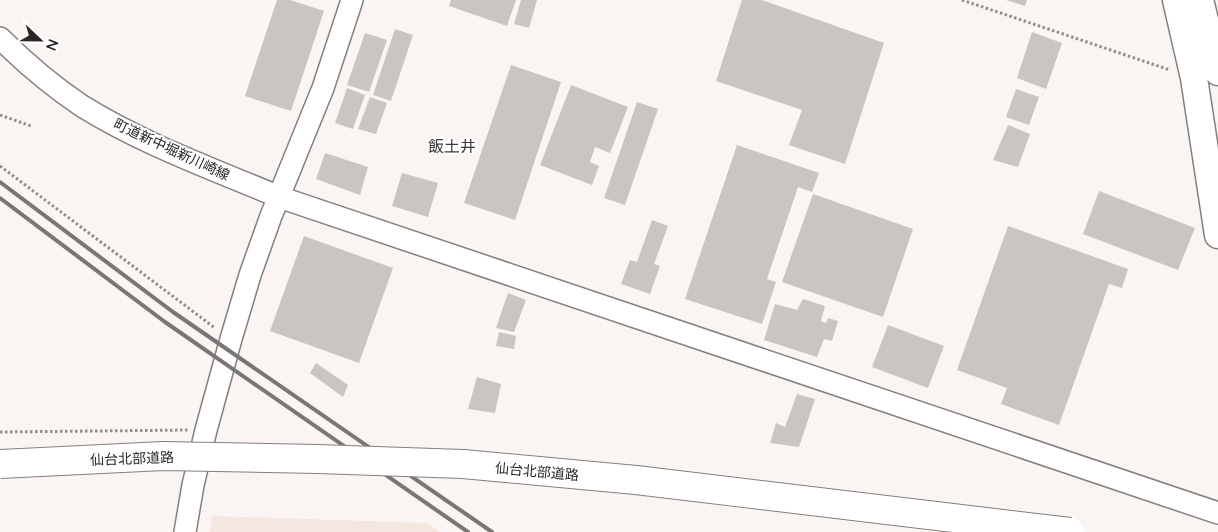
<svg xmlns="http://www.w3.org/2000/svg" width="1218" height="532" font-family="Lato,'Noto Sans JP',sans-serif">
  <rect width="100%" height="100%" fill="#faf5f3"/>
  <path fill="#f3e7e0" d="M212,516L426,523L440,532H210Z"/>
  <path fill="#c9c5c2" d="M277,0H290L324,11L291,111L245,96Z
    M451,0H516L507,26L449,6Z
    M521,0H537L529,28L514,24Z
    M742,0H762L884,43L845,164L789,145L802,110L716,81Z
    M1006,0H1027L1025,6Z
    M395,29L413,35L391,101L373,95Z
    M1032,32L1062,43L1046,89L1017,78Z
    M365,33L387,40L369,92L347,85Z
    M511,65L561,82L515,220L464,203Z
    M571,85L628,107L610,153L595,147L590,162L599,166L592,185L540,165Z
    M347,88L365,95L353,129L335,123Z
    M1016,89L1039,97L1029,125L1006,117Z
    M370,97L387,103L376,134L358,129Z
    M637,102L658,109L625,205L604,198Z
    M1008,125L1030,134L1018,167L993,160Z
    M737,145L819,173L812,192L798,187L767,279L776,282L762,324L685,299Z
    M325,153L368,167L360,195L316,179Z
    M402,173L438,183L428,217L392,206Z
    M1099,191L1195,228L1178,270L1083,234Z
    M813,194L913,229L883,317L782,282Z
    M652,220L668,226L654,264L660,266L650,294L621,284L630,260L637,262Z
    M1008,226L1128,269L1122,288L1109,284L1059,425L1001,404L1007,388L957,370Z
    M304,236L393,268L359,363L270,331Z
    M508,293L526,300L514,332L496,328Z
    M803,299L825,306L821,321L826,323L828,318L838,321L832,341L824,339L817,357L764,340L775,304L797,310Z
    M888,325L944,346L928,388L872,367Z
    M499,332L516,336L514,349L496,346Z
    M316,363L348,385L343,397L310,373Z
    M477,377L501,384L495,413L468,409Z
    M797,394L815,399L799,447L770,443L776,423L785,427Z"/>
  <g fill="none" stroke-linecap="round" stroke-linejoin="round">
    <g stroke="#837f7c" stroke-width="24">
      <path id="tertiary" d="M0,38C25,63 52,86 82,106C143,144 213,169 279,197L1218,513
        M185,532L193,485L206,430L231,339L250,275L271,216L323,88L352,0"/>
    </g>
    <g stroke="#837f7c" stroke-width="29">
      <path id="primary" d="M1176,0L1194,78L1218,235
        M1200,0L1218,72"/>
    </g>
    <path stroke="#918e8c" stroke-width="3" stroke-dasharray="2.5 2.5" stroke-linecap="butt" d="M962,0L1170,70
      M0,115L31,126
      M0,166L215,328
      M0,432L188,430"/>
    <use href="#tertiary" stroke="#fff" stroke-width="21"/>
    <use href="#primary" stroke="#fff" stroke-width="26"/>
    <path stroke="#797675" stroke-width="4" d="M0,182L173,312L492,532
      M0,198L165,322L468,532"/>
    <g stroke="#837f7c" stroke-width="30" stroke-linecap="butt">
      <path id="motorway-bridge" d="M0,464L163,456L318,459L463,464L636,480L1070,532"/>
    </g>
    <use href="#motorway-bridge" stroke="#fff" stroke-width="28"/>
  </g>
  <g text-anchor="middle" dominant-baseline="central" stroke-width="4" stroke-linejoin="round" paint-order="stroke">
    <g font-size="14" fill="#292726" stroke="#fff">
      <text transform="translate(172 149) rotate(25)">町道新中堀新川崎線</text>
      <text transform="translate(132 458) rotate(-2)">仙台北部道路</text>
      <text transform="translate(537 471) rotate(5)">仙台北部道路</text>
    </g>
    <g font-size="16" fill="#3f3b39" stroke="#fff">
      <text x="452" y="145">飯土井</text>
    </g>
  </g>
  <g transform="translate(40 40) rotate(112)" stroke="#ffffff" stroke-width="4" paint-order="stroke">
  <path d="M0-4L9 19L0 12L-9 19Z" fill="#292726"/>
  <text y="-8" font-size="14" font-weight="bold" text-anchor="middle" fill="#292726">N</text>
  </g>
</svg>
